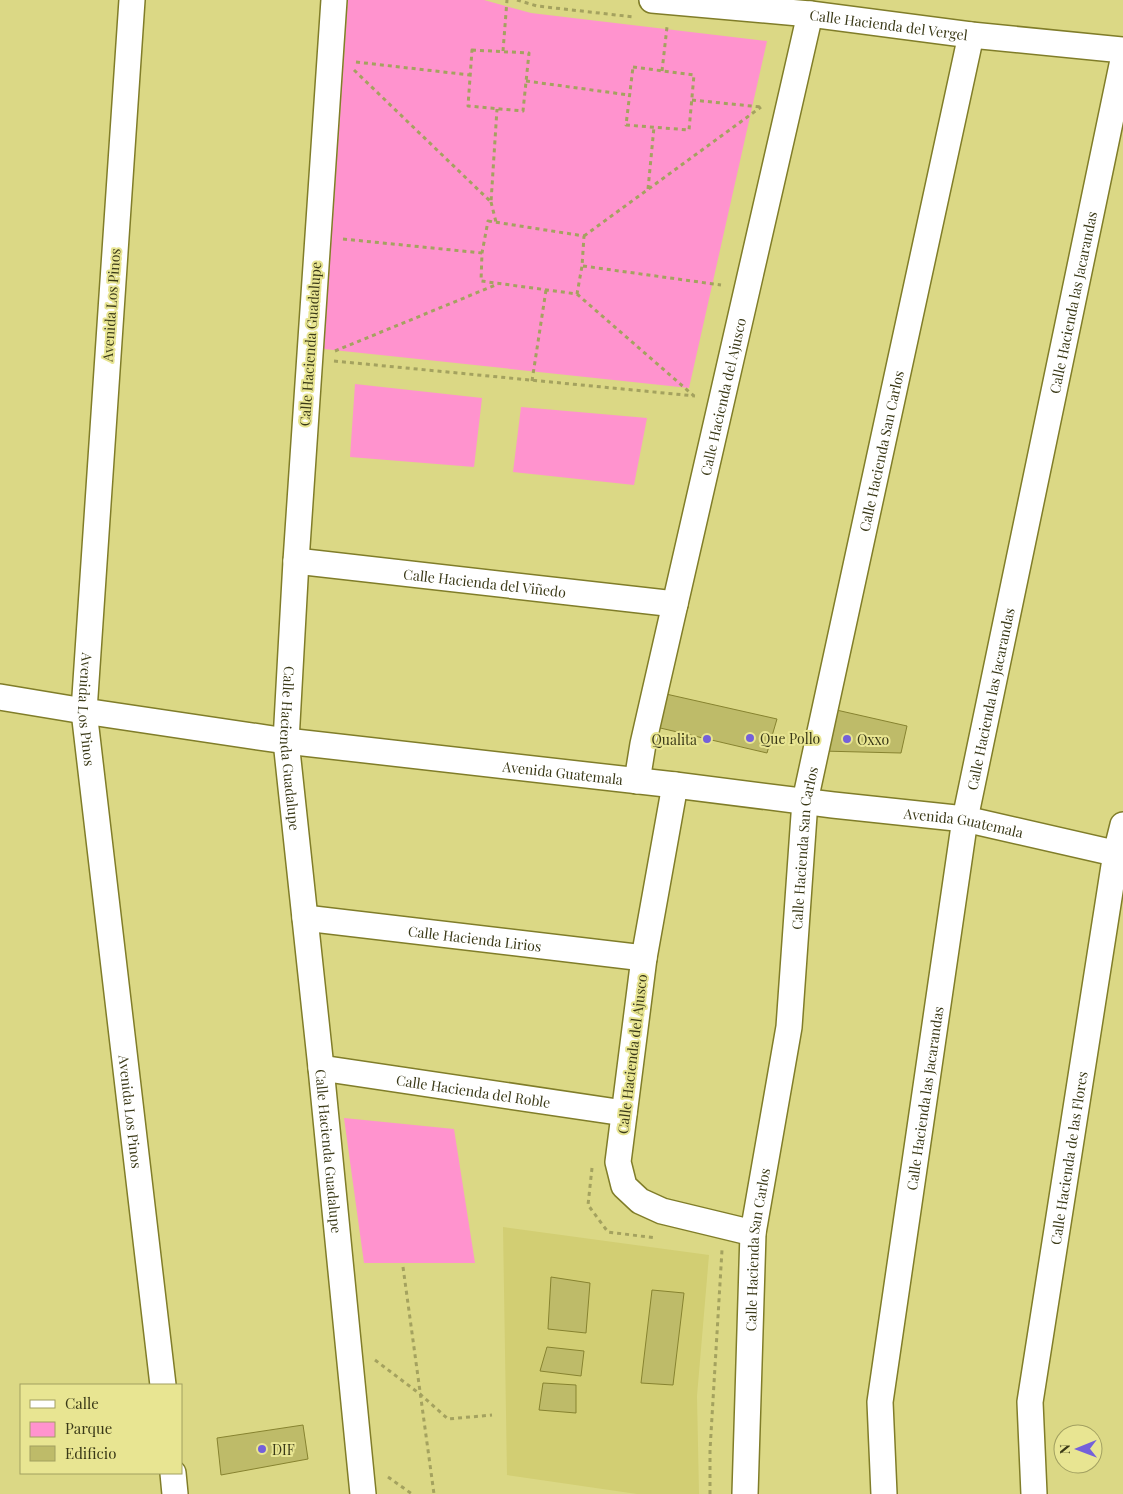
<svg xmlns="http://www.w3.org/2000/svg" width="1123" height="1494" font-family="'Playfair Display',serif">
  <rect width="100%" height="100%" fill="#dbd885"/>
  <path fill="#d2ce73" d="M503,1227L709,1255L697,1396L699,1494H637L507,1475Z"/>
  <path fill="#ff93ce" d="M348,0H484L531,13L767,41L689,388L324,349Z
    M355,384L482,398L474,467L350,457Z
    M521,407L647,418L634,485L513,472Z
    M344,1118L454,1129L475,1263H364Z"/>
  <path fill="#bebb69" stroke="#878330" d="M666,694L777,719L767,753L656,727Z
    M832,709L907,726L901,753L821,751Z
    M551,1277L590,1283L586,1333L548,1329Z
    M652,1290L684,1293L673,1385L641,1383Z
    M547,1347L584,1351L581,1376L540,1371Z
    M543,1383L576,1385V1413L539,1410Z
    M303,1425L308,1459L221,1475L217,1438Z"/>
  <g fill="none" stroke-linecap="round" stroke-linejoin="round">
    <g stroke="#807d29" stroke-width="28">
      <g id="minor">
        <path id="s1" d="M132,0L84,711L163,1385"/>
        <path id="s2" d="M334,0L296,561L286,741L321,1068L363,1494"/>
        <path id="s3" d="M652,0L810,14L971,35L1123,50"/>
        <path id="s4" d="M296,561L675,604"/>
        <path id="s5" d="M0,697L84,711L286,741L675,785L833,805L965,819L1123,855"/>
        <path id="s6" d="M637,781L643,744L810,14"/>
        <path d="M675,785L644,958L618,1162L624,1186L640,1201L662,1211L753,1233"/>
        <path id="s7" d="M305,918L644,958"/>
        <path id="s8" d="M321,1068L624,1113"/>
        <path d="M173,1473L175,1494"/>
        <path id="s9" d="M745,1494L753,1233L789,1027L805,801L971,35"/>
        <path id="s10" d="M884,1494L880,1402L965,819L1123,60"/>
        <path id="s11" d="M1034,1494L1030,1402L1116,853L1123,825"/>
      </g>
    </g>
    <path stroke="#a4a25f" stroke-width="3" stroke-dasharray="4 4" stroke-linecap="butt" d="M517,0L537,6L634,17
      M472,50L529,53L523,111L468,106Z
      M503,51L507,0
      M356,62L470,75
      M633,67L694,75L689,130L626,125Z
      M354,70L491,202L497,109
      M662,71L667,27
      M526,81L629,95
      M692,100L761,107
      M648,189L654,127
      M491,202L496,222
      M488,221L584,236L582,266L577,294L481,281L482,253Z
      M584,236L761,107
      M343,239L482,253
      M583,266L721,285
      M577,294L694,396
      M335,351L498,284
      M334,361L695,396
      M532,381L546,290
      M592,1168L588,1205L608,1232L656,1238
      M403,1267L434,1494
      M375,1360L420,1394L448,1419L492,1415
      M388,1477L412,1494
      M710,1494V1450L722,1250"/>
    <use href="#minor" stroke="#fff" stroke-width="25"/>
  </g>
  <g fill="#7460da" stroke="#e8e592" stroke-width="2">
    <circle cx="750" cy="738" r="5"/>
    <circle cx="707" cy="739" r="5"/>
    <circle cx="847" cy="739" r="5"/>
    <circle cx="262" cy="1449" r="5"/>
  </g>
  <g text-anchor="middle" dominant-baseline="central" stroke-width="4" stroke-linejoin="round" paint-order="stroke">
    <g font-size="14" fill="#3a3917" stroke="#e8e592">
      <text stroke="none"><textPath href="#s3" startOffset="238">Calle Hacienda del Vergel</textPath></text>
      <text stroke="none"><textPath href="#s10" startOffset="1209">Calle Hacienda las Jacarandas</textPath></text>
      <text transform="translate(111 305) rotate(-86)">Avenida Los Pinos</text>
      <text transform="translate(310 344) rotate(-86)">Calle Hacienda Guadalupe</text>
      <text stroke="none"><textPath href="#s6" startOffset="394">Calle Hacienda del Ajusco</textPath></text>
      <text stroke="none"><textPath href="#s9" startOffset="1055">Calle Hacienda San Carlos</textPath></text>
      <text stroke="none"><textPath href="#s4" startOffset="190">Calle Hacienda del Viñedo</textPath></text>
      <text stroke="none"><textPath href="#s10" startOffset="804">Calle Hacienda las Jacarandas</textPath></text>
      <text stroke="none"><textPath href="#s1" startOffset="711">Avenida Los Pinos</textPath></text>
      <text stroke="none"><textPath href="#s2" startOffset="750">Calle Hacienda Guadalupe</textPath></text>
      <text stroke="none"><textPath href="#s5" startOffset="568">Avenida Guatemala</textPath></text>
      <text stroke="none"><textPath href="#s5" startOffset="972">Avenida Guatemala</textPath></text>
      <text stroke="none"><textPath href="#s9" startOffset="650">Calle Hacienda San Carlos</textPath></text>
      <text stroke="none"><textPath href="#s7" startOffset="171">Calle Hacienda Lirios</textPath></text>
      <text transform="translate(632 1054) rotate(-83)">Calle Hacienda del Ajusco</text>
      <text stroke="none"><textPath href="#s8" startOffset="154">Calle Hacienda del Roble</textPath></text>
      <text stroke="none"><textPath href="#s10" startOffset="399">Calle Hacienda las Jacarandas</textPath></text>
      <text stroke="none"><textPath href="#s1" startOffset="1116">Avenida Los Pinos</textPath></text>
      <text stroke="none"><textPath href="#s2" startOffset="1155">Calle Hacienda Guadalupe</textPath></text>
      <text stroke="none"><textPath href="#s11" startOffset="339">Calle Hacienda de las Flores</textPath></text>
      <text stroke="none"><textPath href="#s9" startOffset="245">Calle Hacienda San Carlos</textPath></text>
    </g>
    <g font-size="14" fill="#3a3917" stroke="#e8e592" text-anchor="start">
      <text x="760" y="738">Que Pollo</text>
      <text x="697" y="739" text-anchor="end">Qualita</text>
      <text x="857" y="739">Oxxo</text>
      <text x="272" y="1449">DIF</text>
    </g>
  </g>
  <rect x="20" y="1384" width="162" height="90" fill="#e8e592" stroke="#a2a061"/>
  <rect x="30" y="1400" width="25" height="8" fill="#ffffff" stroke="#a2a061"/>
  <text x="65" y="1409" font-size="15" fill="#3a3917">Calle</text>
  <rect x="30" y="1422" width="25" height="15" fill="#ff93ce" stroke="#a2a061"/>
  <text x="65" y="1434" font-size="15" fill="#3a3917">Parque</text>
  <rect x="30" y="1446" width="25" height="15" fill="#bebb69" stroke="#a2a061"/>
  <text x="65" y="1459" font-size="15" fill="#3a3917">Edificio</text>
  <g transform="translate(1078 1449) rotate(269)"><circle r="24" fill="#e8e592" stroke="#a2a061"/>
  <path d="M0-4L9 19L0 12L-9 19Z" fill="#7460da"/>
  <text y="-8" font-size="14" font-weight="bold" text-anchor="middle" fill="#3a3917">N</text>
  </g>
</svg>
